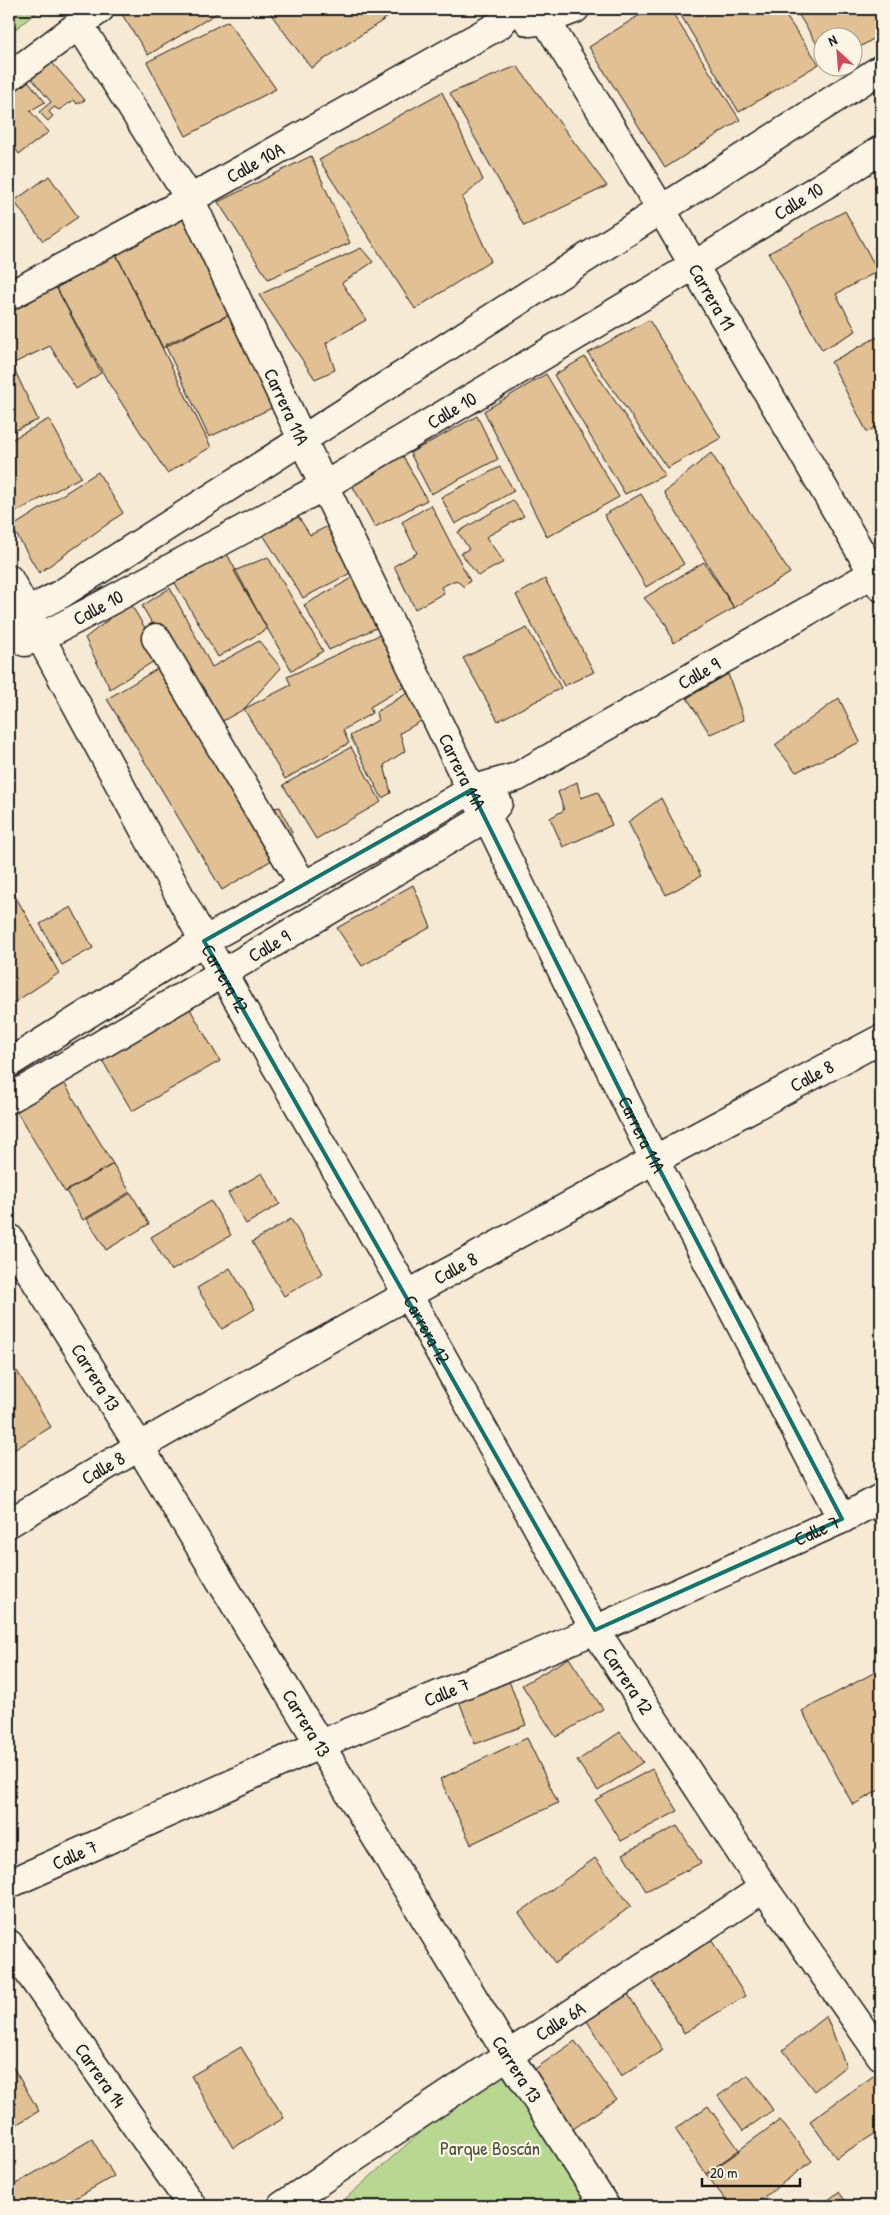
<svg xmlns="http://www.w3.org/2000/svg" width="890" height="2215" font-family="'Patrick Hand',sans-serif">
  <rect width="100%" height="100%" fill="#f7ead5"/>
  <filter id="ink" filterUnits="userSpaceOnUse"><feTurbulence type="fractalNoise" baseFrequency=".02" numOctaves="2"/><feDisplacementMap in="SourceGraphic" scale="10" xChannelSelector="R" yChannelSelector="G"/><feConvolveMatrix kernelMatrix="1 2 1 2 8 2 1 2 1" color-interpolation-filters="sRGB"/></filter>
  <g filter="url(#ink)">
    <path fill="#b8d790" stroke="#6a7a56" d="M9,9H41L9,34Z
      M500,2062L598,2206H337Z"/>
    <path fill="#e1c093" stroke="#1c1c1c" d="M127,9H224L148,55L121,13Z
      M267,9H383L388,17L311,68Z
      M649,9H670L740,120L665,168L589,47Z
      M677,9H781L819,64L739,112Z
      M795,9H881V34L852,52V38H822V52Z
      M228,21L276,89L186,136L147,62Z
      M48,58L85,100L77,104L74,100L59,110L54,107L49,112L53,116L48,121L39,112L51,102L28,74Z
      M517,66L607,186L524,226L450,93Z
      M25,77L45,102L30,111L49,132L19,154L9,140V88Z
      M442,92L483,180L462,198L491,261L415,309L319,160Z
      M311,156L350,243L268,279L218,202Z
      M49,176L78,217L43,241L14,201Z
      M845,211L878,271L836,294L856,331L822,350L769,253Z
      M193,214L241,309L163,348L115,252Z
      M361,248L373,262L342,283L366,320L326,343L335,370L315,379L259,295Z
      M115,252L211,447L167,473L108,382L54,283Z
      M54,283L101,373L76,389L50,346L12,364L9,358V304Z
      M241,309L285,402L209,437L165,345Z
      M649,320L721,438L667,468L588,353Z
      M881,335V424L867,432L831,362Z
      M585,357L665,475L625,494L554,375Z
      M9,358L38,420L9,433Z
      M546,374L619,497L547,537L484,411Z
      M477,416L498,459L431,494L410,453Z
      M49,419L81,477L10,515L9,441Z
      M711,453L790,573L734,608L664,492Z
      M403,456L427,500L375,527L351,483Z
      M500,467L514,491L455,524L441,497Z
      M98,472L123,513L39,573L12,527Z
      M641,494L684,564L646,587L604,515Z
      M513,500L524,516L486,537L504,562L478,576L461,553L469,549L458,532Z
      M431,505L470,581L464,587L456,580L441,587L444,593L415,609L394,566L417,553L402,522Z
      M296,513L310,535L330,525L354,571L303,598L262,533Z
      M226,552L267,629L218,657L175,583Z
      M268,557L323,651L292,671L234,571Z
      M704,562L734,608L673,643L666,624L644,598Z
      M356,576L378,627L329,650L304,605Z
      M545,579L594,672L564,686L516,595Z
      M170,588L212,667L259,641L281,668L244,709L219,723L264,810L280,807L292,832L284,848L142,606Z
      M130,603L162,656L110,689L85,638Z
      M527,628L561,688L498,721L463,658Z
      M388,631L409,684L370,707L372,713L343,730L349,743L285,779L244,709L291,685L287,677Z
      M162,666L277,857L222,890L107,699Z
      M728,674L744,720L710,734L687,698Z
      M419,686L423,720L400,733L405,751L384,765L391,793L382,798L350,736L378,720L376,712Z
      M839,698L860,742L796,772L775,745Z
      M351,747L381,802L316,839L283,785Z
      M577,782L581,798L598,792L612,825L563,847L550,818L564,810L558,792Z
      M661,798L701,876L666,895L628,822Z
      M9,885L59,973L9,1006Z
      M413,885L431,927L362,966L337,928Z
      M71,907L93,948L62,965L40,924Z
      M190,1009L220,1061L132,1111L102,1060Z
      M57,1071L113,1164L65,1192L9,1099Z
      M113,1164L130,1192L83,1220L66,1191Z
      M262,1173L280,1204L246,1224L228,1193Z
      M131,1193L149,1224L106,1250L87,1219Z
      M211,1201L231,1235L171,1271L151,1237Z
      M291,1219L323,1273L284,1296L252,1242Z
      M230,1268L255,1309L222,1329L197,1288Z
      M17,1371L51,1427L9,1453V1376Z
      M881,1507V1538L870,1513Z
      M569,1658L603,1709L556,1737L522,1685Z
      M504,1668L526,1725L475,1744L454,1687Z
      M881,1669V1789L853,1805L802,1711Z
      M620,1732L643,1762L598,1791L577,1761Z
      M527,1738L558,1803L471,1844L440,1779Z
      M652,1769L678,1811L621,1841L595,1800Z
      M677,1826L701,1863L646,1891L623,1854Z
      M595,1858L631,1906L555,1963L519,1913Z
      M709,1936L745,1996L684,2033L648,1973Z
      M626,1991L663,2050L621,2076L584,2016Z
      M826,2016L846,2066L814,2091L783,2050Z
      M575,2041L616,2099L566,2134L525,2076Z
      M241,2047L284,2118L233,2148L191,2076Z
      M11,2064L39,2111L9,2129V2065Z
      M876,2074L881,2109V2130L836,2158L810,2121Z
      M748,2075L773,2110L743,2131L718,2096Z
      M708,2106L740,2151L706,2174L675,2129Z
      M780,2120L812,2161L752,2206H730L706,2174Z
      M92,2139L114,2176L62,2206H9V2188Z
      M881,2163V2179L874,2169Z
      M839,2192L849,2206H820Z"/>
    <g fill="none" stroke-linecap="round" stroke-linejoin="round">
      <g stroke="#1c1c1c" stroke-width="31">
        <g id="minor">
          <path id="s1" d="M539,9L661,209L881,587"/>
          <path d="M529,22L546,20L575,9"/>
          <path id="s2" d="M80,26L190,199L324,486L471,790L487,817L654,1159L842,1519"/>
          <path d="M9,77L100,9"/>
          <path id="s3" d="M9,296L190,199L499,25L513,9"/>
          <path id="s4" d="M9,579L204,941L408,1295L595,1630L764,1888L881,2056"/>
          <path d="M9,634L27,612L61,594L881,69"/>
          <path d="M156,638L303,885"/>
          <path id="s5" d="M25,642L41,637L76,619L324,486L693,266L881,150"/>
          <path id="s6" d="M9,1063L204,941L385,841L471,790L517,777L881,569"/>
          <path id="s7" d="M9,1099L487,817L498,803"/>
          <path id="s8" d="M9,1238L139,1446L508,2055L605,2206"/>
          <path id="s9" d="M9,1523C295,1353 587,1194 881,1039"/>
          <path id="s10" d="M9,1884L321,1744L595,1630L842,1519L881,1498"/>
          <path id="s11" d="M9,1944L192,2206"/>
          <path id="s12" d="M282,2206L508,2055L764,1888"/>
        </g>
      </g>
      <use href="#minor" stroke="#fcf5e5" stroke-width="28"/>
    </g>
  </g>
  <path fill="none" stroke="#0f766e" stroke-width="4" stroke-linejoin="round" d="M471,790L654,1159L842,1519L595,1630L204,941Z"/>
  <g text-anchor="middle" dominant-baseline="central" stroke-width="4.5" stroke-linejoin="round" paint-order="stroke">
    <g font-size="19" fill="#1c1c1c" stroke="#fcf5e5">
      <text stroke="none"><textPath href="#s3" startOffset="280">Calle 10A</textPath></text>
      <text stroke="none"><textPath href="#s5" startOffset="891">Calle 10</textPath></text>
      <text stroke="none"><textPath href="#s1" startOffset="336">Carrera 11</textPath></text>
      <text stroke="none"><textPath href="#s2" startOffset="434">Carrera 11A</textPath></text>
      <text stroke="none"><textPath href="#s5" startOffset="486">Calle 10</textPath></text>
      <text stroke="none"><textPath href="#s5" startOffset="81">Calle 10</textPath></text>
      <text stroke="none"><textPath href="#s6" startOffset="794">Calle 9</textPath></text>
      <text stroke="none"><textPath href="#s2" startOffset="839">Carrera 11A</textPath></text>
      <text stroke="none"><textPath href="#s7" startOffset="302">Calle 9</textPath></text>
      <text stroke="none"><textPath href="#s4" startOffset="454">Carrera 12</textPath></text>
      <text stroke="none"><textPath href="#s9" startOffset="919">Calle 8</textPath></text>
      <text stroke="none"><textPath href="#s2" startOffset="1244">Carrera 11A</textPath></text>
      <text stroke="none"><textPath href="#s9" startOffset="514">Calle 8</textPath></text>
      <text stroke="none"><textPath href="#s4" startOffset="859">Carrera 12</textPath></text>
      <text stroke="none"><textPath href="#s8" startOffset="164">Carrera 13</textPath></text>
      <text stroke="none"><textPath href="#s9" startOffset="109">Calle 8</textPath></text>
      <text stroke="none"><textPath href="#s10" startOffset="882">Calle 7</textPath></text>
      <text stroke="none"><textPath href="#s4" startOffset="1264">Carrera 12</textPath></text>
      <text stroke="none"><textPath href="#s10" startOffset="478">Calle 7</textPath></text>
      <text stroke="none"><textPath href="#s8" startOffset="569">Carrera 13</textPath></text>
      <text stroke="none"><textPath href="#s10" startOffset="72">Calle 7</textPath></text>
      <text stroke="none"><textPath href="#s12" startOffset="334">Calle 6A</textPath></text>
      <text stroke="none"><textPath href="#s8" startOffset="974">Carrera 13</textPath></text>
      <text stroke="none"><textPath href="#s11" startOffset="160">Carrera 14</textPath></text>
    </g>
    <g font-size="19" fill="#4b543f" stroke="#fcf5e5">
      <text x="490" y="2148">Parque Boscán</text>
    </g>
  </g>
  <rect width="890" height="2215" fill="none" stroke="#fcf5e5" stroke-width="30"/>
  <rect x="15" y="15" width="860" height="2185" fill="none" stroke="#1c1c1c" stroke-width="2" filter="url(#ink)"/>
  <g transform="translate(838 52) rotate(334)"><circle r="24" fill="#fcf5e5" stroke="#a29e95"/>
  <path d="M0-4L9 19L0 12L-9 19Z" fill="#d1495b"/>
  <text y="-8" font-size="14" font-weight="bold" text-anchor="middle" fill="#1c1c1c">N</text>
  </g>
  <path d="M702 2178v8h98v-8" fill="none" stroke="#1c1c1c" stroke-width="2.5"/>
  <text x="710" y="2178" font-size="15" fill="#1c1c1c" stroke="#fcf5e5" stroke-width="4" paint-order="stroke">20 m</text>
</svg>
